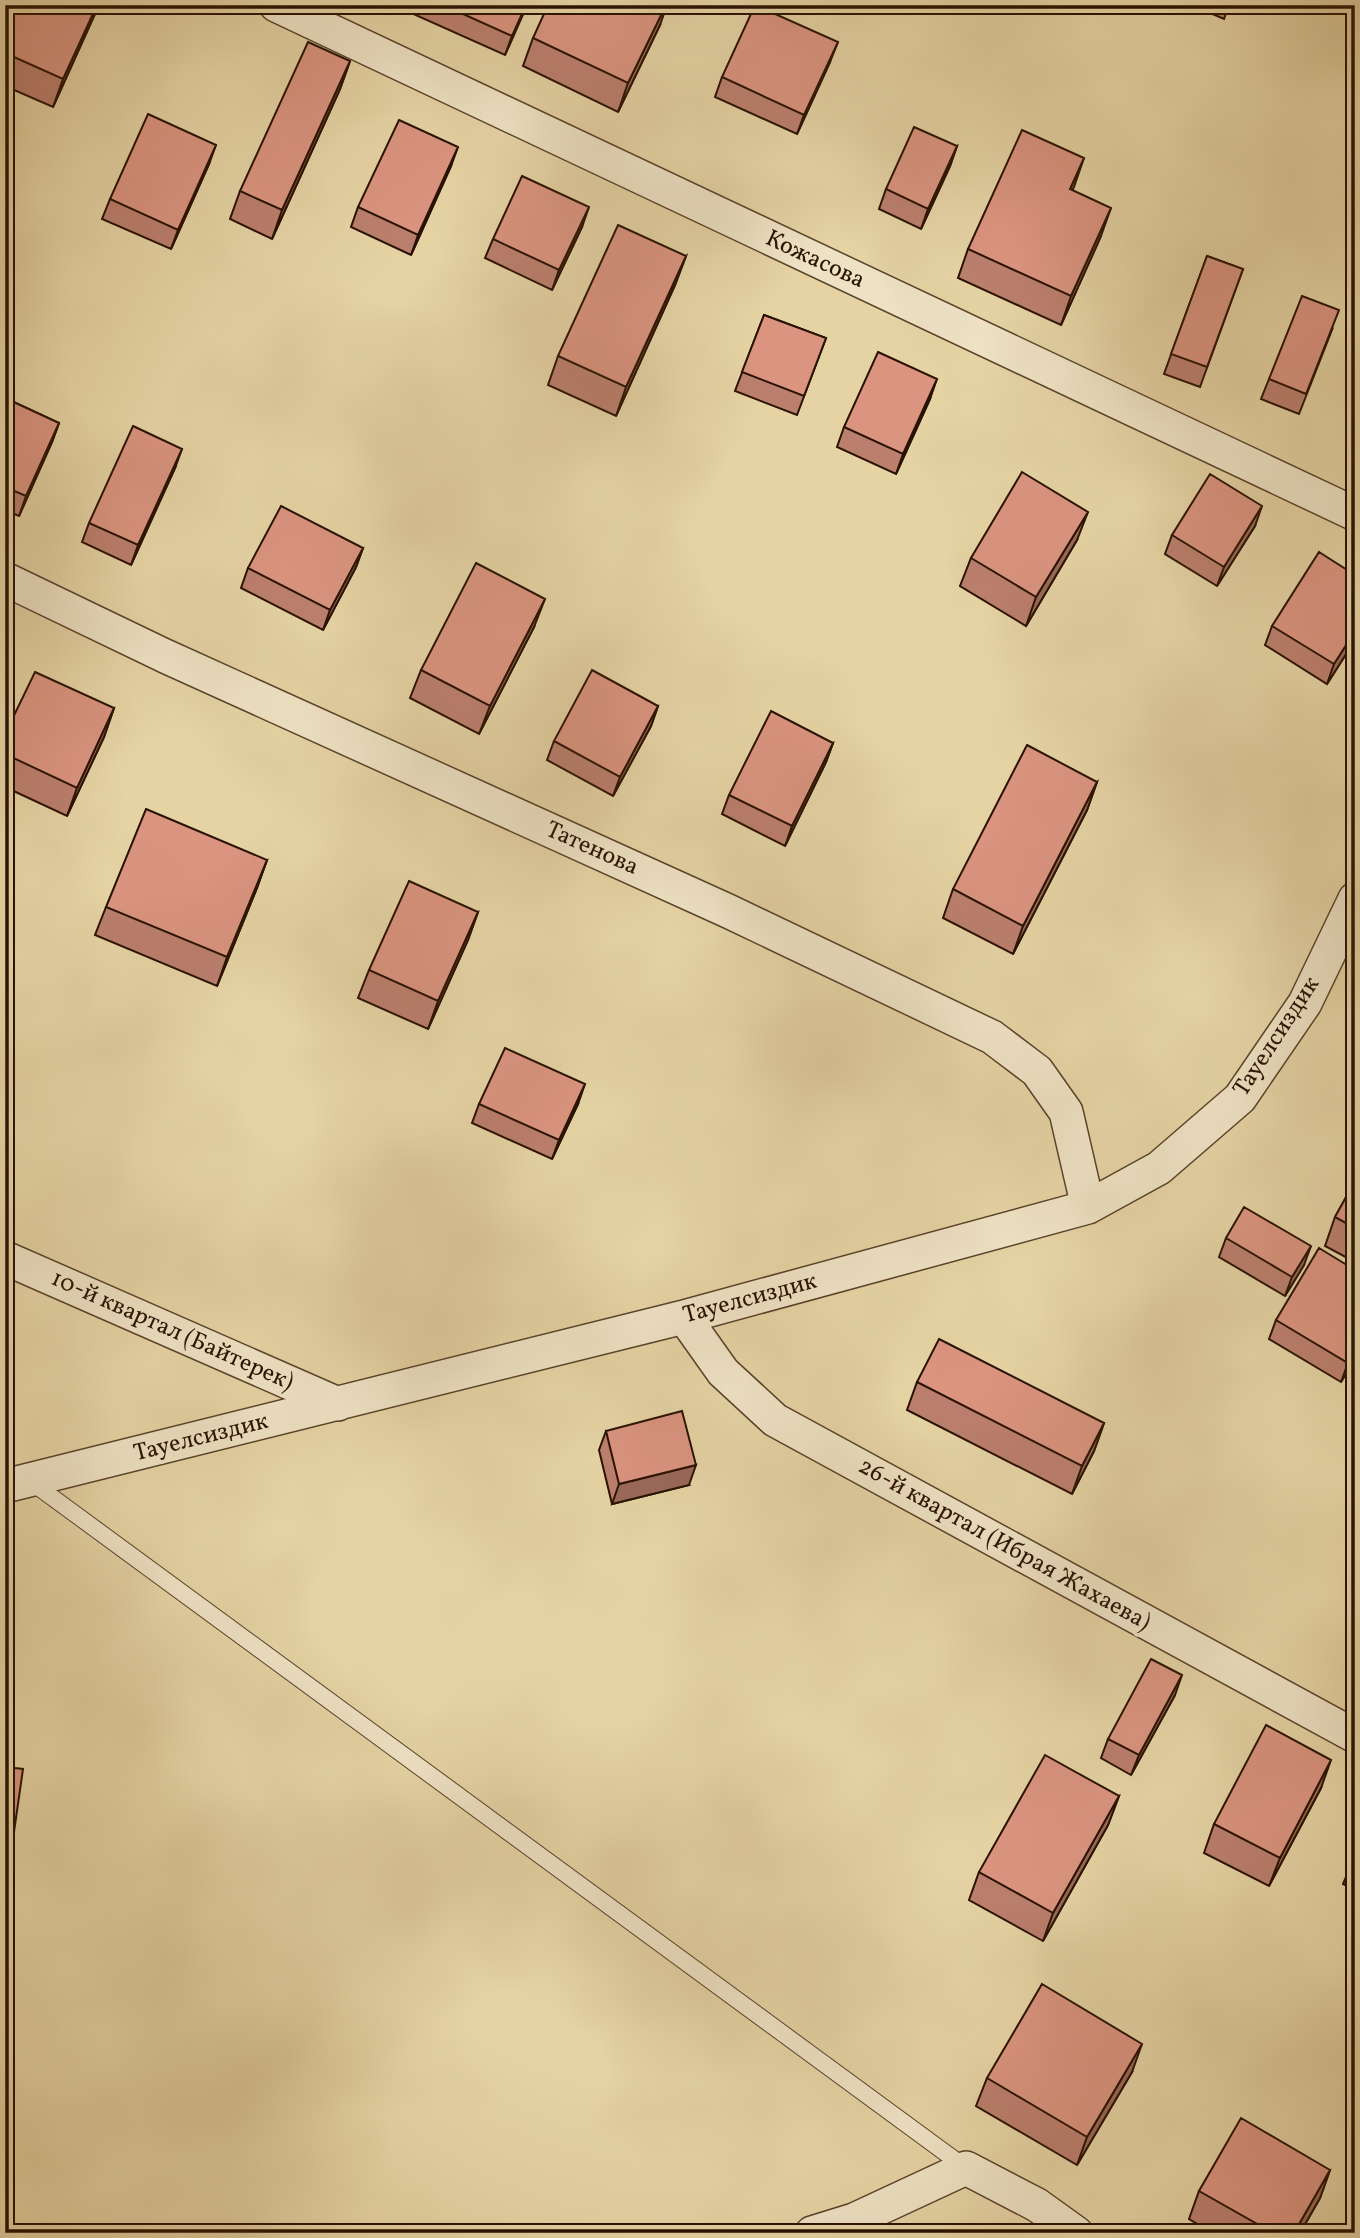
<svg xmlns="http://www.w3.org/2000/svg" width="1360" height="2238" font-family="Vollkorn,serif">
  <rect width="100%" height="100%" fill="#e5d3a4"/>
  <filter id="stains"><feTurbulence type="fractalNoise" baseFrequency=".00286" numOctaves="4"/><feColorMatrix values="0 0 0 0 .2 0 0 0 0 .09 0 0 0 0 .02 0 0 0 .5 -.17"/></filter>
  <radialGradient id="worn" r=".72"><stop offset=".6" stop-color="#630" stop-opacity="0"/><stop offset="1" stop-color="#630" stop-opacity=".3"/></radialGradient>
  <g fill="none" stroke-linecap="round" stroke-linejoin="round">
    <g stroke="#594229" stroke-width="18">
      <path id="service" d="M30,1481L966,2168"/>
    </g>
    <g stroke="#594229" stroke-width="36">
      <path id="minor" d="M276,5L1355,514
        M5,579L165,656L728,911L992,1037L1037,1071L1066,1112L1088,1207
        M5,1258L338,1404
        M684,1317L723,1372L775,1420L1355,1736
        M5,1486L684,1317L1088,1207L1159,1168L1240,1098L1305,1003L1355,899
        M812,2233L854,2220L966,2168L1037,2205L1076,2233"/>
    </g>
    <use href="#service" stroke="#eee2c4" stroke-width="16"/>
    <use href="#minor" stroke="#eee2c4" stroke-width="33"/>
  </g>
  <path fill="#bb7f6e" stroke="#2a1200" stroke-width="2" d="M10,5H99L53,107L5,86V15Z
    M413,5H527L505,55L411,13Z
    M1191,5H1229L1224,19Z
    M660,25L618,112L523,66L533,38Z
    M1355,26V42L1350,40Z
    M350,61L340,89L272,239L230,219L240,191Z
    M830,62L797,134L715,97L722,77Z
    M957,146L950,166L921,229L879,209L886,189Z
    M209,164L171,249L102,219L110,199Z
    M451,166L411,255L351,227L358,207Z
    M1072,190L1101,236L1061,325L958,278L968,249Z
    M582,227L552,290L485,258L493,239Z
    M686,256L675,285L616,416L548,385L558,356Z
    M1207,256L1243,269L1200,387L1164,374Z
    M764,315L826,338L797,415L735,391Z
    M1332,330L1299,414L1261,399L1269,379Z
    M5,398L59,423L52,442L19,516L5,510Z
    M930,399L896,474L837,447L844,427Z
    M175,468L131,565L82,542L89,523Z
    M1255,526L1217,586L1165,554L1172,535Z
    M1077,540L1026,626L960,586L971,558Z
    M363,548L356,567L323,630L241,588L248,568Z
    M1272,626L1355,640L1327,684L1265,645Z
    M534,627L479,734L410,698L421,670Z
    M658,706L651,726L613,796L547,760L554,741Z
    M114,708L104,737L67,816L5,787V734Z
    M833,743L826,762L785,846L722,814L729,795Z
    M1097,782L1087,810L1013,954L943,918L953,889Z
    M267,860L257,888L217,986L95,935L106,907Z
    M478,912L468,940L428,1029L358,998L369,970Z
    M479,1104H578L552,1159L472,1123Z
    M1355,1181V1262L1325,1246L1335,1217Z
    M1226,1238L1304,1265L1285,1296L1219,1257Z
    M1276,1320L1355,1359L1341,1382L1269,1339Z
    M917,1382L1104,1423L1094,1451L1072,1494L907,1410Z
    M606,1431L689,1485L612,1504L599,1450Z
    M1175,1695L1131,1775L1101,1758L1108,1739Z
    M1321,1788L1269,1886L1204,1853L1214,1824Z
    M1119,1796L1108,1825L1043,1941L969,1900L979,1872Z
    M1355,1857V1890L1343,1884L1351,1865Z
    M1132,2072L1077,2165L976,2106L987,2078Z
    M1330,2170L1320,2198L1300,2233H1213L1189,2219L1199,2191Z"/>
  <path fill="#99685a" stroke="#2a1200" stroke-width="2" d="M97,5H99L53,107L63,79Z
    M526,5H527L505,55L512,36Z
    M666,5H667L660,25L618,112L628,83Z
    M838,42L830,62L797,134L804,115Z
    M350,61L340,89L272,239L282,210Z
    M216,145L209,164L171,249L178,230Z
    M957,146L950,166L921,229L928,209Z
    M458,147L451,166L411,255L418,235Z
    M1084,158L1074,187L1060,218L1070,189Z
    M589,207L582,227L552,290L559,270Z
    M1111,208L1101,236L1061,325L1071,296Z
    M686,256L675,285L616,416L626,387Z
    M937,379L930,399L896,474L903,454Z
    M59,423L52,442L19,516L26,496Z
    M182,449L175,468L131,565L138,545Z
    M1262,506L1255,526L1217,586L1224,567Z
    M1088,512L1077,540L1026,626L1036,597Z
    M363,548L356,567L323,630L330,610Z
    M545,599L534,627L479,734L490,706Z
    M1355,631V640L1327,684L1334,664Z
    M658,706L651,726L613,796L620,777Z
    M114,708L104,737L67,816L77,788Z
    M833,743L826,762L785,846L792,826Z
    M1097,782L1087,810L1013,954L1023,926Z
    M267,860L257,888L217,986L227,957Z
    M478,912L468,940L428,1029L438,1001Z
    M585,1084L578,1104L552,1159L559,1140Z
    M1311,1246L1304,1265L1285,1296L1292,1277Z
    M1355,1351V1359L1341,1382L1348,1363Z
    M1104,1423L1094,1451L1072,1494L1082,1466Z
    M696,1465L689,1485L612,1504L619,1484Z
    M1182,1675L1175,1695L1131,1775L1139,1755Z
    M1331,1760L1321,1788L1269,1886L1280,1858Z
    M1119,1796L1108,1825L1043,1941L1053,1913Z
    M1142,2044L1132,2072L1077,2165L1087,2137Z
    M1330,2170L1320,2198L1300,2233H1294Z"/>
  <path fill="#da9480" stroke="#2a1200" stroke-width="2" d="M10,5H97L63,79L5,53V15Z
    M443,5H526L512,36Z
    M548,5H666L628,83L533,38Z
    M755,5L838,42L804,115L722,77Z
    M308,42L350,61L282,210L240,191Z
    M148,114L216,145L178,230L110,199Z
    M399,120L458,147L418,235L358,207Z
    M914,127L957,146L928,209L886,189Z
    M1022,130L1084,158L1070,189L1111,208L1071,296L968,249Z
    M522,176L589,207L559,270L493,239Z
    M618,225L686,256L626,387L558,356Z
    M1207,256L1243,269L1207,367L1171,354Z
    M1302,296L1339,310L1306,394L1269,379Z
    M764,315L826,338L804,396L742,372Z
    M878,352L937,379L903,454L844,427Z
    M5,398L59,423L26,496L5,487Z
    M133,426L182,449L138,545L89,523Z
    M1022,472L1088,512L1036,597L971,558Z
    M1210,474L1262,506L1224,567L1172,535Z
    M281,506L363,548L330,610L248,568Z
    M1319,552L1355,575V631L1334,664L1272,626Z
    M476,563L545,599L490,706L421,670Z
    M592,670L658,706L620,777L554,741Z
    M35,672L114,708L77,788L5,754V734Z
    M771,711L833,743L792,826L729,795Z
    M1027,745L1097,782L1023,926L953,889Z
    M146,809L267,860L227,957L106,907Z
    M409,881L478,912L438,1001L369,970Z
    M505,1048L585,1084L559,1140L479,1104Z
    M1355,1181V1228L1335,1217Z
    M1244,1207L1311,1246L1292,1277L1226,1238Z
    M1319,1248L1355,1270V1351L1348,1363L1276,1320Z
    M939,1339L1104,1423L1082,1466L917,1382Z
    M682,1411L696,1465L619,1484L606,1431Z
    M1151,1659L1182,1675L1139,1755L1108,1739Z
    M1266,1725L1331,1760L1280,1858L1214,1824Z
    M1045,1755L1119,1796L1053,1913L979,1872Z
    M5,1767L23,1769L8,1874L5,1873Z
    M1355,1857V1867L1351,1865Z
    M1042,1984L1142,2044L1087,2137L987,2078Z
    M1241,2118L1330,2170L1294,2233H1273L1199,2191Z"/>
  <g text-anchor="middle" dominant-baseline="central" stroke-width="7" stroke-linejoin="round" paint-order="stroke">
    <g font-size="24" fill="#2a1200" stroke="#eee2c4">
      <text transform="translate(815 260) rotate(25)">Кожасова</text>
      <text transform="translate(592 849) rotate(24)">Татенова</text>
      <text transform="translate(1277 1037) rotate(-57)">Тауелсиздик</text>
      <text transform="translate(750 1299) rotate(-15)">Тауелсиздик</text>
      <text transform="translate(172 1331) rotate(24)">10-й квартал (Байтерек)</text>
      <text transform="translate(201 1438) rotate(-14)">Тауелсиздик</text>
      <text transform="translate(1004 1545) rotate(29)">26-й квартал (Ибрая Жахаева)</text>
    </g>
  </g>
  <rect width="1360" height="2238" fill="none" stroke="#e5d3a4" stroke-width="28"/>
  <rect x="7" y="7" width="1346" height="2224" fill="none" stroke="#2a1200" stroke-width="3.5"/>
  <rect x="14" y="14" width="1332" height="2210" fill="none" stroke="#2a1200" stroke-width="2"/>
  <rect width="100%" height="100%" filter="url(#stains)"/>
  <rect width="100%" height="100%" fill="url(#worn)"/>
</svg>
